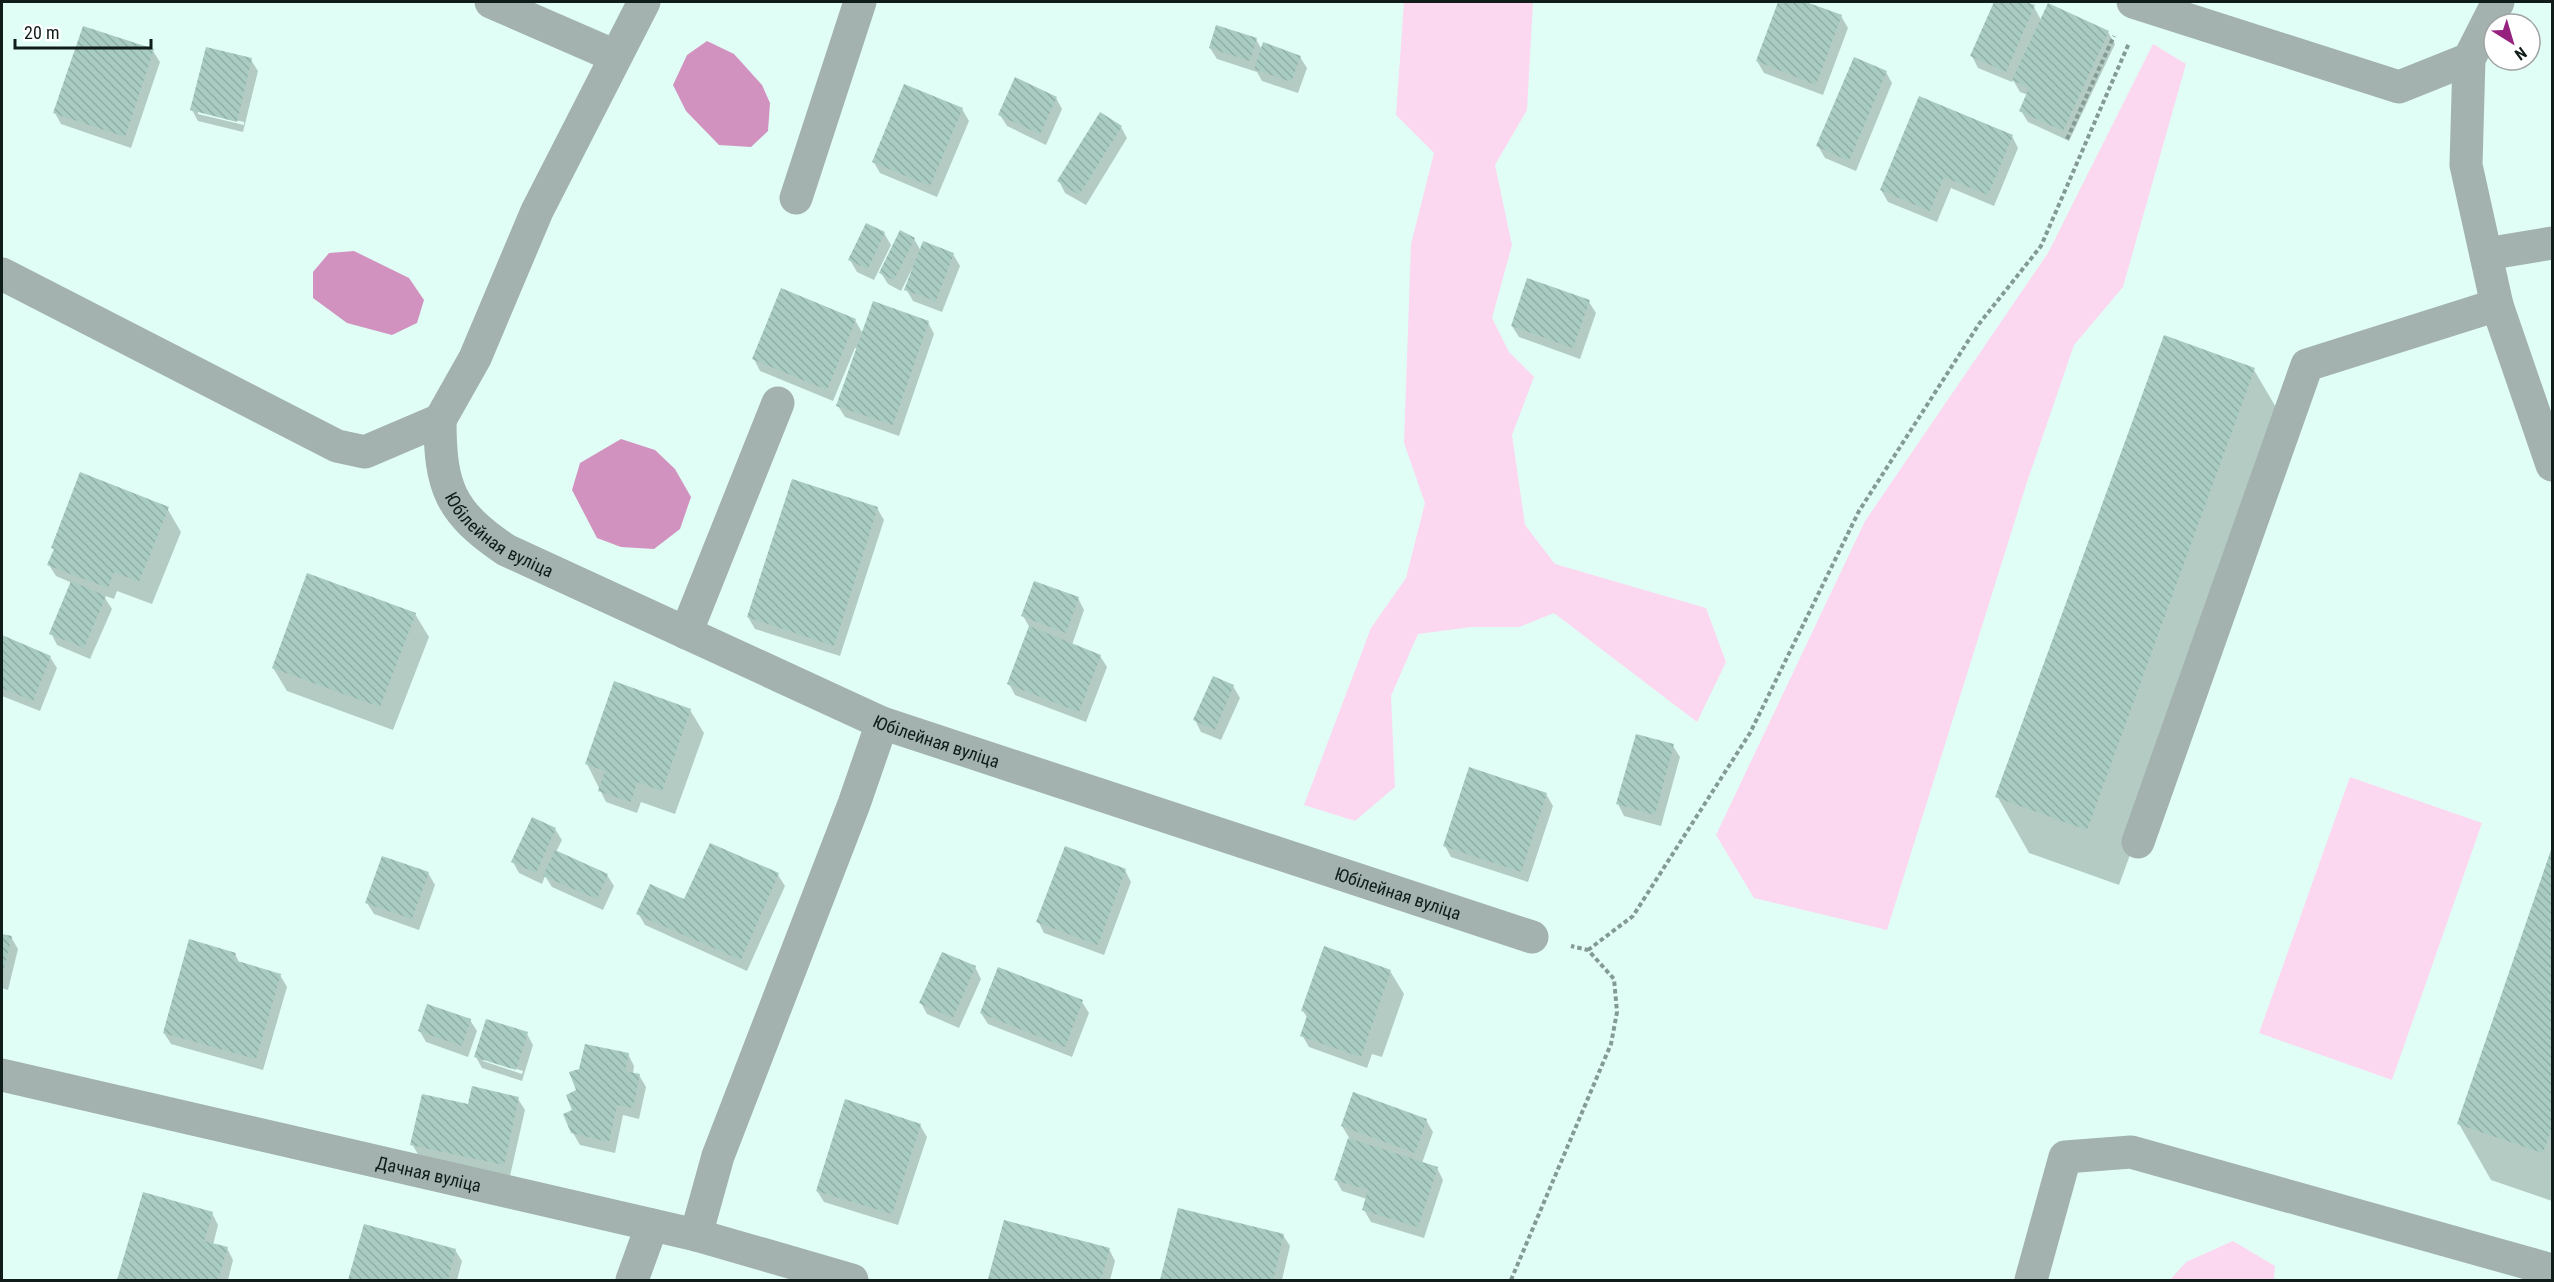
<svg xmlns="http://www.w3.org/2000/svg" width="2554" height="1282" font-family="'Roboto Condensed',sans-serif">
  <defs>
    <pattern id="building-back-hatch" width="6" height="6" patternUnits="userSpaceOnUse" patternTransform="scale(1.5)"><rect width="6" height="6" fill="#a9ccc2"/><path d="M-1 5l2 2M0 0l6 6M5-1l2 2" fill="none" stroke="#90afa6"/></pattern>
  </defs>
  <rect width="100%" height="100%" fill="#e1fef6"/>
  <path fill="#fcd7f0" d="M1404,2H1533L1527,110L1495,165L1512,245L1492,318L1509,352L1534,377L1512,435L1525,525L1555,564L1706,608L1726,662L1697,722L1554,613L1519,627H1471L1418,634L1391,696L1395,787L1355,821L1304,805L1371,628L1406,578L1425,503L1404,443L1411,244L1434,153L1396,115Z
    M2153,44L2186,64L2123,287L2074,345L2027,482L1887,930L1754,898L1716,835L1865,521L2048,253Z
    M2350,777L2482,823L2392,1080L2259,1033Z
    M2233,1241L2275,1266L2274,1280H2170L2186,1262Z"/>
  <path fill="#d192bf" d="M707,41L734,54L762,85L770,103L768,131L751,147L719,145L686,111L673,85L687,55Z
    M354,251L409,278L424,300L417,323L392,335L347,323L313,298V272L329,253Z
    M621,439L655,450L675,469L691,497L680,529L654,549L621,547L597,538L572,490L580,463Z"/>
  <path fill="#0003" fill-rule="evenodd" d="M1780,2H1802L1841,16L1848,28L1823,95L1764,73L1757,61Z
    M1996,2H2022L2034,7L2041,20L2108,32L2115,44L2069,141L2028,122L2021,111L2028,95L2020,92L2013,80L2012,82L1978,68L1972,56Z
    M1256,39L1262,50L1300,57L1307,68L1298,93L1262,81L1257,72L1217,59L1210,48Z
    M153,51L160,62L131,148L61,124L55,113Z
    M251,60L258,71L243,132L198,121L192,110ZM198,111L244,122V125L198,114Z
    M1886,72L1892,83L1856,171L1825,158L1818,146Z
    M1056,98L1062,109L1046,145L1007,126L1000,115Z
    M962,109L969,121L937,197L880,173L873,161Z
    M1121,127L1127,138L1086,205L1065,193L1059,181Z
    M2012,136L2018,148L1994,206L1951,188L1937,222L1888,202L1881,190Z
    M884,233L891,245L874,280L857,272L850,260Z
    M914,239L921,251L953,254L960,266L942,312L913,301L906,289L914,269H912L901,291L888,284L881,273Z
    M1528,280L1589,302L1596,313L1580,359L1519,337L1512,326Z
    M855,320L863,334L928,322L934,334L899,436L845,417L838,406L858,349L855,348L833,401L760,371L754,359Z
    M2254,370L2287,426L2119,885L2029,853L1997,796Z
    M167,508L181,532L152,604L117,591L114,599L103,595L112,609L90,659L57,645L51,633L72,583L56,576L49,565L55,550L53,548Z
    M877,508L884,520L840,656L755,629L748,617Z
    M1078,598L1084,610L1072,645L1100,656L1107,667L1086,722L1015,695L1009,684L1030,628L1023,616Z
    M415,614L429,637L393,730L287,691L273,668Z
    M2,637L50,657L57,668L40,711L2,696Z
    M1233,686L1240,698L1221,740L1201,732L1195,720Z
    M690,710L704,733L675,814L641,802L637,813L606,802L587,764Z
    M1673,746L1680,757L1661,826L1624,816L1618,804Z
    M1546,794L1553,806L1528,882L1451,857L1445,846Z
    M555,829L562,840L556,852L607,875L614,886L603,910L552,887L545,876L542,884L519,873L513,862Z
    M711,845L778,875L785,886L747,971L645,925L638,913L685,901Z
    M2552,851V1201L2491,1180L2459,1124Z
    M1125,870L1131,882L1104,955L1044,933L1038,921Z
    M428,873L435,885L419,930L374,914L367,903Z
    M2,935L11,937L18,949L8,990L2,988Z
    M235,954L240,964L280,975L287,987L263,1070L171,1044L164,1033Z
    M975,967L981,979L959,1028L927,1014L921,1003Z
    M1390,971L1404,994L1382,1057L1372,1054L1367,1068L1309,1047L1302,1035L1308,1019L1303,1011Z
    M1082,1002L1089,1013L1072,1057L988,1024L981,1013Z
    M470,1020L477,1031L468,1057L426,1042L419,1030Z
    M527,1034L533,1045L522,1081L482,1068L476,1057ZM483,1058L523,1071L522,1074L483,1061Z
    M628,1054L634,1066L633,1074L639,1075L646,1087L639,1119L623,1115L615,1153L580,1145L573,1133L577,1091Z
    M518,1099L525,1110L510,1176L419,1156L412,1144L469,1106Z
    M1426,1120L1433,1132L1422,1163L1437,1168L1443,1180L1424,1238L1371,1222L1364,1210L1367,1199L1342,1191L1336,1180L1351,1141L1342,1126Z
    M920,1125L927,1137L898,1225L824,1202L817,1191Z
    M144,1194L212,1213L218,1225L213,1245L227,1248L233,1260L228,1280H119Z
    M1179,1210L1283,1235L1290,1246L1282,1280H1162Z
    M365,1226L455,1250L462,1261L457,1280H350Z
    M1109,1249L1115,1261L1110,1280L990,1279Z"/>
  <path fill="url(#building-back-hatch)" d="M1778,2H1806L1842,15L1816,85L1756,61Z
    M1994,2H2026L2035,5L2006,72L1970,56Z
    M2048,3L2109,31L2063,131L2019,111L2029,88L2012,80Z
    M1216,25L1257,38L1250,61L1209,48Z
    M83,26L154,49L125,137L53,113Z
    M1263,42L1301,56L1291,82L1254,69Z
    M206,47L252,58L237,122L190,110Z
    M1854,57L1887,71L1849,161L1816,146Z
    M1015,77L1057,97L1040,134L998,115Z
    M904,84L963,108L930,186L872,162Z
    M1919,96L2013,135L1988,195L1944,177L1930,211L1880,190Z
    M1100,112L1122,126L1079,195L1057,181Z
    M866,223L885,232L868,269L848,260Z
    M900,230L915,238L894,280L879,273Z
    M923,241L954,253L936,301L904,290Z
    M1527,278L1590,300L1573,348L1511,326Z
    M781,288L856,319L827,390L752,359Z
    M873,301L929,321L893,425L836,406Z
    M2164,335L2255,368L2087,830L1995,797Z
    M80,472L169,507L139,582L114,572L108,588L47,565L54,549L51,548Z
    M792,479L878,507L834,646L747,617Z
    M307,573L416,613L380,707L272,668Z
    M71,581L106,596L84,648L49,634Z
    M1034,581L1079,597L1066,633L1021,616Z
    M1029,626L1101,655L1079,712L1007,684Z
    M2,635L51,656L33,701L2,688Z
    M1213,676L1234,685L1215,730L1193,720Z
    M614,681L691,709L662,791L637,782L631,802L598,791L605,771L585,764Z
    M1636,734L1674,744L1655,815L1616,804Z
    M1469,767L1547,793L1521,872L1443,846Z
    M532,817L556,828L536,873L511,862Z
    M710,843L779,873L741,960L636,914L650,884L684,899Z
    M1065,846L1126,869L1098,945L1036,922Z
    M2552,847V1127L2543,1153L2457,1124Z
    M555,850L608,874L597,899L543,876Z
    M382,856L429,872L412,919L365,903Z
    M2,934L12,936L2,977Z
    M189,939L236,953L234,960L281,974L256,1059L163,1033Z
    M1324,946L1391,970L1361,1057L1300,1036L1308,1013L1301,1011Z
    M942,952L976,966L953,1018L919,1003Z
    M998,967L1083,1000L1065,1047L980,1013Z
    M427,1004L471,1019L462,1046L418,1031Z
    M486,1019L528,1032L516,1070L474,1057Z
    M585,1044L629,1053L625,1071L640,1074L633,1108L617,1105L609,1142L571,1133L563,1114L572,1110L566,1095L576,1090L569,1072L579,1069Z
    M472,1086L519,1097L504,1165L410,1145L422,1094L468,1104Z
    M1353,1092L1427,1119L1415,1153L1341,1126Z
    M845,1099L921,1124L892,1214L816,1191Z
    M1348,1138L1438,1167L1418,1227L1362,1210L1368,1190L1334,1180Z
    M143,1192L213,1212L204,1241L228,1247L218,1280H117Z
    M1178,1208L1284,1234L1273,1280H1160Z
    M1004,1220L1110,1248L1101,1280L988,1279Z
    M364,1224L456,1249L448,1280H348Z"/>
  <g fill="none" stroke-linecap="round" stroke-linejoin="round">
    <path stroke="#849a94" stroke-width="4" stroke-dasharray="4.5 3" stroke-linecap="butt" d="M2067,139L2114,36
      M1588,950L1633,916L1750,733L1859,511L1979,324L2041,246L2129,43
      M1511,1280L1611,1044L1617,1012L1614,979L1588,950L1571,946"/>
    <g stroke="#a3b2ae" stroke-width="33">
      <path d="M491,2L615,56"/>
      <path d="M2133,2L2399,87L2469,59"/>
      <path d="M2498,2L2469,59L2466,165L2497,305L2552,465"/>
      <path d="M796,198L860,2"/>
      <path d="M2486,254L2552,243"/>
      <path id="s1" d="M2,274L337,446L365,452L440,420C440,488 450,512 506,550L882,723L1532,937"/>
      <path d="M440,420L475,358L537,211L644,2"/>
      <path d="M686,633L778,403"/>
      <path d="M2138,842L2307,365L2497,305"/>
      <path id="s2" d="M2,1075L696,1235L852,1280"/>
      <path d="M696,1235L718,1156L854,804L882,723"/>
      <path d="M632,1280L652,1225"/>
      <path d="M2031,1280L2065,1157L2131,1152L2552,1270"/>
    </g>
  </g>
  <g text-anchor="middle" dominant-baseline="central" stroke-width="5" stroke-linejoin="round" paint-order="stroke">
    <g font-size="18" fill="#0f1c19" stroke="#fff">
      <text stroke="none"><textPath href="#s1" startOffset="627">Юбілейная вуліца</textPath></text>
      <text stroke="none"><textPath href="#s1" startOffset="1113">Юбілейная вуліца</textPath></text>
      <text stroke="none"><textPath href="#s1" startOffset="1599">Юбілейная вуліца</textPath></text>
      <text stroke="none"><textPath href="#s2" startOffset="438">Дачная вуліца</textPath></text>
    </g>
  </g>
  <rect width="2554" height="1282" fill="none" stroke="#0f1c19" stroke-width="6"/>
  <g transform="translate(2512 42) rotate(143)"><circle r="28" fill="#ffffff" stroke="#9fa4a3" stroke-width="1.5"/>
  <path d="M0-4.5L10 22L0 15L-10 22Z" fill="#96227f"/>
  <text y="-9" font-size="16" font-weight="bold" text-anchor="middle" fill="#0f1c19">N</text>
  </g>
  <path d="M15 39v9h136v-9" fill="none" stroke="#0f1c19" stroke-width="3"/>
  <text x="24" y="39" font-size="18" fill="#0f1c19" stroke="#ffffff" stroke-width="4.5" paint-order="stroke">20 m</text>
</svg>
